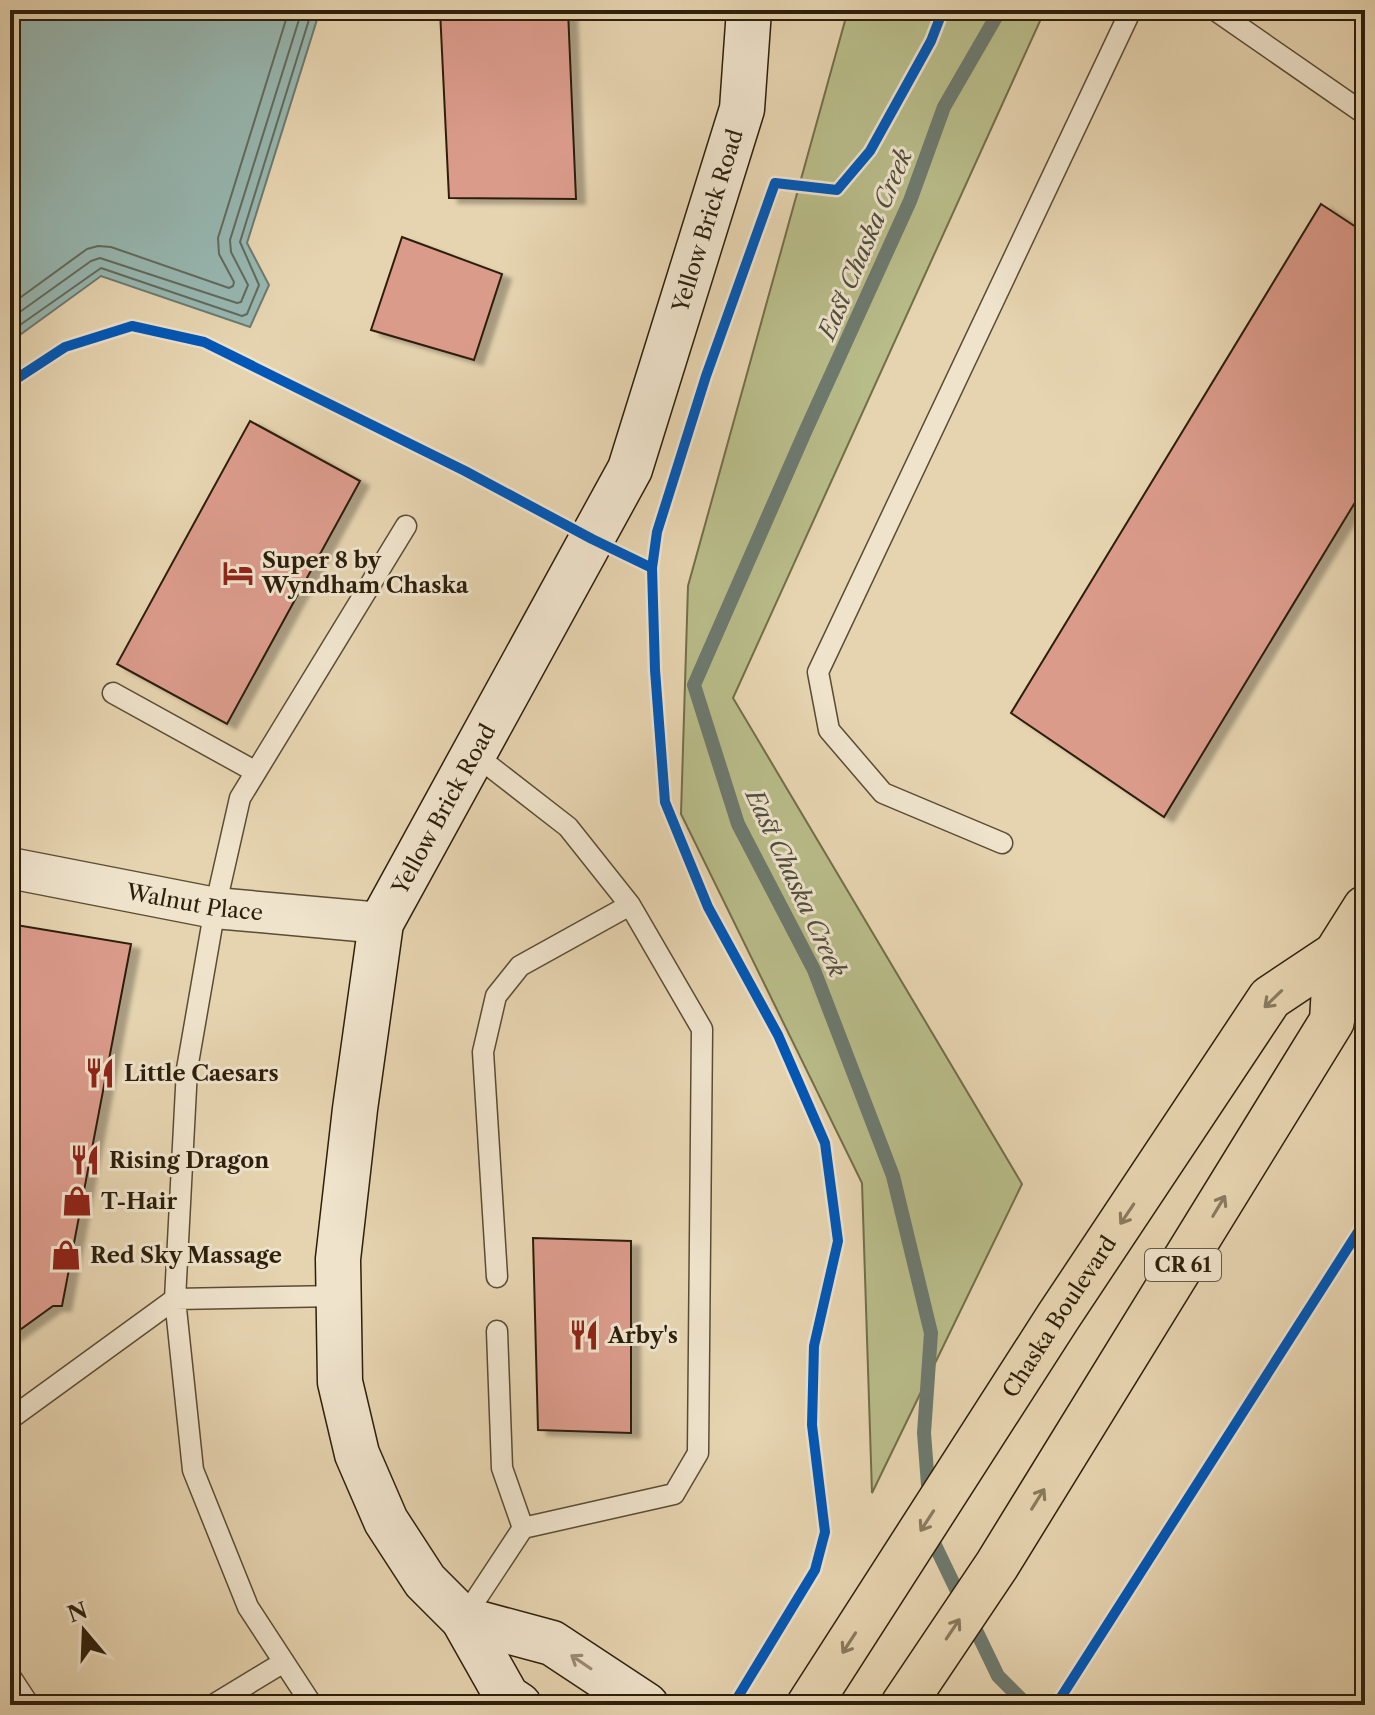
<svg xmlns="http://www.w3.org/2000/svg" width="1375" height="1715" font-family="'Libre Caslon Text',serif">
  <defs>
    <filter id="shadow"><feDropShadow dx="9" dy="5" stdDeviation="2" flood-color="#0004"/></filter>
  </defs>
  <rect width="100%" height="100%" fill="#e6d4b0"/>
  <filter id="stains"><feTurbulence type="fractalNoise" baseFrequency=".0025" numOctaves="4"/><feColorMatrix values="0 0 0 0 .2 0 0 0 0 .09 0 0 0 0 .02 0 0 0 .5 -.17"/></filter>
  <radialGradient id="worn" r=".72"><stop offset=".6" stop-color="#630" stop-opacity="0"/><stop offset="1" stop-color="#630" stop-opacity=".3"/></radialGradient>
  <path fill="#b8bc89" stroke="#726e4a" stroke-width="2" d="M848,10H1045L733,698L1022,1184L872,1493L862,1183L681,814L688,586Z"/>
  <path fill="#97b7b1" stroke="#6d7a6f" stroke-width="2" d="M10,10H320L247,243L269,285L250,327L101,276L10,342Z"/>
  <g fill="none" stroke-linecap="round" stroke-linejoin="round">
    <path stroke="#626b5e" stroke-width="2" d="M10,305L87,249L98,246L111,247L229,288L233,286L234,282L219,254L218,238L289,10
      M10,319L91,261L100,258L237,303L241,302L248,285L231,252L230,240L302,10
      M10,332L101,268L242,316L247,314L259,285L240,242L312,10"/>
    <path stroke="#6d7a6f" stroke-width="14" d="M929,1498L924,1433L931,1333L893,1176L814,970L738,824L694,685L805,432L910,201L944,107L1000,10
      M931,1530L932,1539L998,1676L1027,1705"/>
  </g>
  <path fill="#db9b8b" stroke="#2d1f0b" stroke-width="2" filter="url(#shadow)" d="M440,10H568L576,199L449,198Z
    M1321,204L1365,233V486L1164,817L1011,713Z
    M402,237L502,274L474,360L371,330Z
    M250,421L360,481L227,724L117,664Z
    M10,924L131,944L62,1306H53L10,1337Z
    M533,1238L631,1241V1433L538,1430Z"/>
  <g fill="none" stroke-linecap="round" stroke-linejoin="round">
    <g stroke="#5b4c34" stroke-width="23">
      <path id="lane" d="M1215,10L1365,114
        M113,693L256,772
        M1002,843L883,793L829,730L818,672L1131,10
        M497,1277L483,1052L496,996L520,966L630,905
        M497,1331L502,1468L523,1528
        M10,1419L175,1299L339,1296
        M463,1619L523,1528L674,1494L698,1453L702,1029L630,905L568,827L474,754
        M10,1676L29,1705
        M213,1705L284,1662
        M312,1705L248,1607L193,1470L175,1299L187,1069L215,908L240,798L406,526"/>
    </g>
    <g stroke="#5b4c34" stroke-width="43">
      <g id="street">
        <path id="s1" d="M10,868L215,908L381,923"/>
      </g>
    </g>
    <g stroke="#2d1f0b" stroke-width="47">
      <g id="secondary">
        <path d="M463,1619L552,1643L646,1705"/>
        <path id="s2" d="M519,1705L507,1697L463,1619L425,1581L386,1521L357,1454L340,1382L338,1259L355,1109L381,923L630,469L742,109L749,10"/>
      </g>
    </g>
    <g stroke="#2d1f0b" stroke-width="47">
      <g id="primary">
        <path id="s3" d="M809,1705L1058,1317L1270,998L1336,954L1365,908"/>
        <path d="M903,1705L997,1565L1332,1021L1336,954"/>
      </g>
    </g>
    <use href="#lane" stroke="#efe3cc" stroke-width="20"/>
    <use href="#street" stroke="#efe3cc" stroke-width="40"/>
    <use href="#secondary" stroke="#efe3cc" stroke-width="44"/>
    <use href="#primary" stroke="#e6d4b0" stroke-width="44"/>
    <g stroke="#efe3cc" stroke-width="15">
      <path id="cycleway" d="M10,383L65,347L132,326L204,342L465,471L592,539L652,568
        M733,1705L815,1570L825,1532L812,1425L814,1346L838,1241L825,1143L778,1035L708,907L665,802L655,670L652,568L657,532L706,376L775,183L837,190L870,151L931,41L943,10
        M1056,1705L1365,1221"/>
    </g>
    <use href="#cycleway" stroke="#0057b8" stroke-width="10"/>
  </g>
  <defs><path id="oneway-shaft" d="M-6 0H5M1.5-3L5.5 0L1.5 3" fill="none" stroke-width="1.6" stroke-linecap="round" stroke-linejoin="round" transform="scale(2)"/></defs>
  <g stroke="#8a7a5e">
    <use href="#oneway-shaft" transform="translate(1273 999) rotate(136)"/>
    <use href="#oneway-shaft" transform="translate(1219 1206) rotate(-59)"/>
    <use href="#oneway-shaft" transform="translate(1127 1214) rotate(124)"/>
    <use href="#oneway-shaft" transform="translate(1038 1499) rotate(-58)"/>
    <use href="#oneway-shaft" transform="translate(927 1521) rotate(123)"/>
    <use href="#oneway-shaft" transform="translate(953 1629) rotate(-56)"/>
    <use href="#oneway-shaft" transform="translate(849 1643) rotate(123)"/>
  </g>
  <use stroke="#988b75" href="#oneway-shaft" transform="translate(581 1662) rotate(-146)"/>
  <defs>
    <g id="hotel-bare" transform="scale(2.4)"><path d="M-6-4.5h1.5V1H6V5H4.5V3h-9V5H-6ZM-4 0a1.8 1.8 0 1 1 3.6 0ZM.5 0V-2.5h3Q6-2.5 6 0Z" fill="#8f2418" stroke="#efe3cc" stroke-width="2.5" paint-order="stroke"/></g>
    <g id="restaurant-bare" transform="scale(2.4)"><path d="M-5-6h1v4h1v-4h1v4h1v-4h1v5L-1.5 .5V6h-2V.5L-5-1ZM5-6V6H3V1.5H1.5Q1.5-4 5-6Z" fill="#8f2418" stroke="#efe3cc" stroke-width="2.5" paint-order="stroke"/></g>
    <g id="shop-bare" transform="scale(2.4)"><path d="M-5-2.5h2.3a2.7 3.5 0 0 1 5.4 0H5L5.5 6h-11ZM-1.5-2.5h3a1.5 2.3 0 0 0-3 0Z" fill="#8f2418" stroke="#efe3cc" stroke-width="2.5" paint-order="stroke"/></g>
  </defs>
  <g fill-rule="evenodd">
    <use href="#hotel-bare" x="238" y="573"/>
    <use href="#restaurant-bare" x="100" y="1073"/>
    <use href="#restaurant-bare" x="85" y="1160"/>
    <use href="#shop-bare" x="77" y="1201"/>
    <use href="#shop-bare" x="66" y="1255"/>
    <use href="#restaurant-bare" x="584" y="1335"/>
  </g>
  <g text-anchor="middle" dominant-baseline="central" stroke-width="6" stroke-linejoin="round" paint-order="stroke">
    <rect fill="#efe3cc" stroke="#675a45" stroke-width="2" x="1145" y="1249" width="76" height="32" rx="6"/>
    <g font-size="20" font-weight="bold" fill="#2d1f0b">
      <text x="1183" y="1265">CR 61</text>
    </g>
    <g font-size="22" fill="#2d1f0b" stroke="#efe3cc">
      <text stroke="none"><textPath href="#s2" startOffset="1616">Yellow Brick Road</textPath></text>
      <text stroke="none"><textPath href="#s2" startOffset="968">Yellow Brick Road</textPath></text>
      <text stroke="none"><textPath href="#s1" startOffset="188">Walnut Place</textPath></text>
      <text stroke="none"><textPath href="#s3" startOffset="462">Chaska Boulevard</textPath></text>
    </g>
    <g font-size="22" font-weight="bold" fill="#2d1f0b" stroke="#efe3cc" text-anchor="start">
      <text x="262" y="560">Super 8 by<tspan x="262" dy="25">Wyndham Chaska</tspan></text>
      <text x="124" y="1073">Little Caesars</text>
      <text x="109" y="1160">Rising Dragon</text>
      <text x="101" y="1201">T-Hair</text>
      <text x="90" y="1255">Red Sky Massage</text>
      <text x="608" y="1335">Arby's</text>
    </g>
    <g font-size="24" font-style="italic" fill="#4d4d3d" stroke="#efe3cc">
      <text transform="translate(865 244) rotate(-67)">East Chaska Creek</text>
      <text transform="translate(796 883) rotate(65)">East Chaska Creek</text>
    </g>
  </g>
  <rect width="1375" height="1715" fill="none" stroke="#e6d4b0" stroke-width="40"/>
  <rect x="12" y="12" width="1351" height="1691" fill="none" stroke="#2d1f0b" stroke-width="4"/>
  <rect x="20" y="20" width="1335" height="1675" fill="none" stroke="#2d1f0b" stroke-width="2"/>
  <g transform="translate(84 1631) rotate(341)" stroke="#efe3cc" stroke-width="6" paint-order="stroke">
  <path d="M0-6L14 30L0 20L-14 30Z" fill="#2d1f0b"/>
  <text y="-12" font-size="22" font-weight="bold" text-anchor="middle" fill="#2d1f0b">N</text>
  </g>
  <rect width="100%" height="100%" filter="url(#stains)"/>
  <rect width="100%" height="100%" fill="url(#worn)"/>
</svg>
